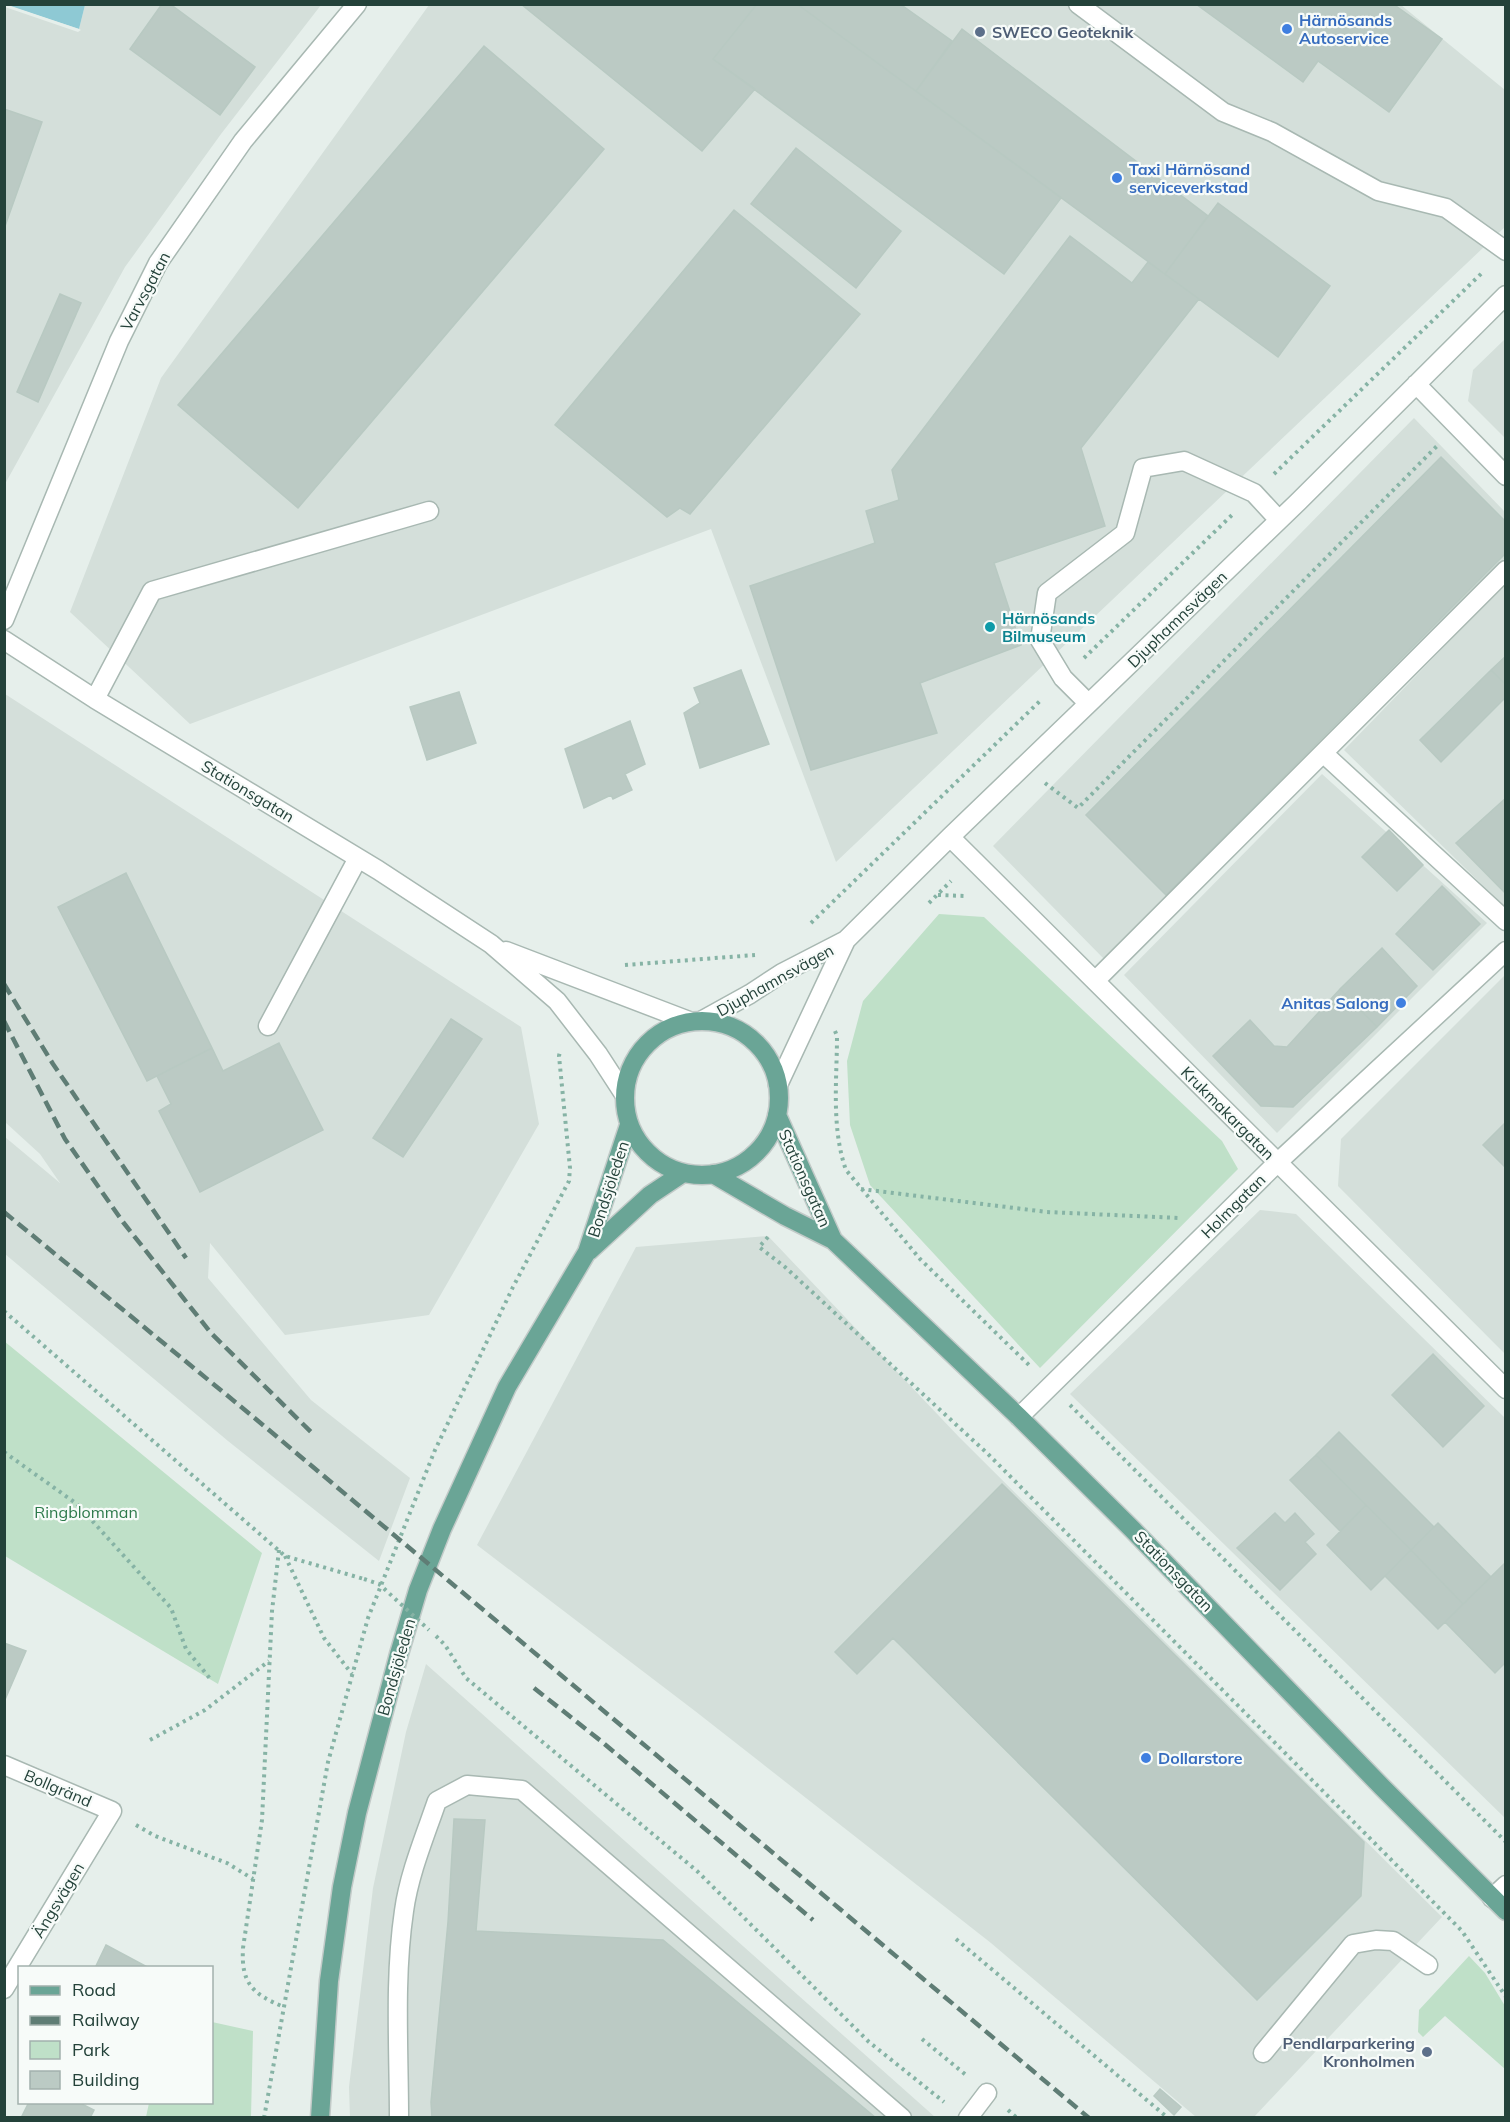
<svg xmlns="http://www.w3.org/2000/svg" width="1510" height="2122" font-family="Mulish,sans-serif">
  <rect width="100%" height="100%" fill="#e6efeb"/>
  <path fill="#d4dfda" d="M5,5L79,29L85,5H321L221,134L125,267L5,484Z
    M429,5H1401L1505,90V227L836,862L711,529L190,724L70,612L161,378Z
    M1505,339V438L1468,401L1473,370Z
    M1414,418L1505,512V558L1105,960L993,846Z
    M1505,584V907L1344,750Z
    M5,694L521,1027L539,1124L429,1315L285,1335L210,1243L208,1278L300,1387L311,1400L410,1478L379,1561L228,1441L5,1254V1137L60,1183L40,1154L5,1122Z
    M1322,774L1487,923L1277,1133L1124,975Z
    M1505,975V1354L1338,1186L1341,1139Z
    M1260,1210L1296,1214L1505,1418V1818L1070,1394Z
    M768,1236L959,1437L1442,1917L1254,2117H1196L991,1943L695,1711L477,1545L636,1247Z
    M426,1664L935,2117L350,2118L349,2087L373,1888L406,1732Z"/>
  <path fill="#bfe0c8" d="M939,914L984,917L1222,1141L1238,1169L1040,1368L870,1185L850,1125L847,1061L863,1001Z
    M4,1341L262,1553L218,1684L5,1556Z
    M1469,1956L1485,1973L1505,2006V2069L1445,2016L1423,2037L1418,2032L1419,2010Z
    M212,2022L253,2031L251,2117H146L149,2103L212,2102Z"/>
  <path fill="#8ec9d4" d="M6,5H85L79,29Z"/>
  <path fill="#e6efeb" d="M5,4L79,29L81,30L78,32L5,7Z"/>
  <path fill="#bbcac4" stroke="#b8c9c2" stroke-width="1.5" d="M162,4H170L255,67L220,115L130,49Z
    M521,4H757L713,59L755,89L702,151Z
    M757,4H797L1061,198L1004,274L713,59Z
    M797,4H900L952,41L916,91Z
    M1196,4H1393L1442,39L1389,112L1318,61L1303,82Z
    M962,29L1208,216L1165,274L916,91Z
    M484,46L604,149L298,508L178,405Z
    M4,109L42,122L4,229Z
    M796,148L901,231L856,288L751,204Z
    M1218,203L1330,286L1278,357L1165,274Z
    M734,210L860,314L690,514L680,508L667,517L555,425Z
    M1070,236L1132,283L1148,262L1199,299L1081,448L1105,526L994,563L1021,645L920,683L937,733L811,770L750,586L875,543L866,511L899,500L892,470Z
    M60,294L81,303L38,402L17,392Z
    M1441,457L1506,522V553L1166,895L1086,815Z
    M1506,656V685L1491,670Z
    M741,670L769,744L700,768L684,713L700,703L694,688Z
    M1491,670L1506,685V697L1441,762L1420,740Z
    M459,692L476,743L427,760L410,707Z
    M630,721L645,764L625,774L632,790L613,799L611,795L584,808L565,749Z
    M1506,798V894L1456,843Z
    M1389,830L1423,865L1397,891L1362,857Z
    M126,873L212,1048L147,1081L58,907Z
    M1442,886L1480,924L1433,970L1396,934Z
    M1382,948L1417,986L1377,1027L1340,989Z
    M1340,989L1377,1027L1293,1107L1261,1106L1213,1056L1250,1020L1274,1046L1287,1047Z
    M451,1019L482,1039L403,1157L373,1138Z
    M279,1043L323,1130L200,1192L159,1111L171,1104L157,1076L212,1048L223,1071Z
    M1506,1122V1168L1483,1145Z
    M1433,1354L1484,1406L1443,1447L1392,1395Z
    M1339,1432L1434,1527L1411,1550L1316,1455Z
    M1316,1455L1366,1505L1340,1531L1290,1480Z
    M1002,1484L1364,1842L1361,1896L1257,2000L893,1638L857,1674L835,1652Z
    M1366,1505L1411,1550L1371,1590L1327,1545Z
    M1275,1513L1285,1523L1295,1513L1314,1534L1305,1542L1316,1554L1280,1590L1237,1548Z
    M1438,1523L1491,1577L1463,1604L1411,1550Z
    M1411,1550L1463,1604L1438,1629L1385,1576Z
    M1506,1562V1662L1495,1673L1445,1622Z
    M4,1643L26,1651L4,1702Z
    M454,1819L485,1820L476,1931L663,1940L876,2118H432L431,2102L448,1922Z
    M106,1945L149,1968H95Z
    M1160,2089L1181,2107L1174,2115L1154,2096Z
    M29,2102H78L94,2110L90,2118H21Z"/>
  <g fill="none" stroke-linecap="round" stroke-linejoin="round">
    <g stroke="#a8b8b2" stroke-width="21">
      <path id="minor" d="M1078,4L1223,112L1272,132L1378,191L1446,208L1506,251
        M1416,384L1506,476
        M4,620L119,341L158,263L243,141L357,4
        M4,640L95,699L378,870L491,944L557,1001L598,1054L624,1094
        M95,699L152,591L429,511
        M1088,703L1063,678L1040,640L1047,593L1125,533L1143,468L1184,461L1254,493L1279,520
        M1323,753L1506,921
        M950,837L1506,1389
        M506,951L689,1021
        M1095,981L1506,570
        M703,1020L750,994L782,973L846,940L950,837L1298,502L1506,295
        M268,1026L358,858
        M778,1085L846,940
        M1019,1417L1278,1162L1506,951
        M4,1765L112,1811L4,1989
        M1492,1898L1506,1885
        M1263,2053L1353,1944L1376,1940L1393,1941L1428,1965
        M399,2118C399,2049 394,1979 404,1911C409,1874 425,1836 437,1801L467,1785L522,1790L902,2118
        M968,2118L987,2093"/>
    </g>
    <g stroke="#c2cac8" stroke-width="21">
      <path id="major" d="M625 1098a77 77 0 1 1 154 0a77 77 0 1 1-154 0Z
        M777,1115L833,1240
        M713,1174L785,1216L833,1240L1019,1417L1133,1530L1382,1787L1506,1911
        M589,1251L650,1195L683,1173
        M320,2118L329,1981L342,1887L357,1813L399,1654L418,1590L442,1529L507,1387L587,1252L629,1125"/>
    </g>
    <path stroke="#86b3a5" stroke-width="4" stroke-dasharray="3 4.5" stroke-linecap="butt" d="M1274,474L1484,271
      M1084,658L1232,515
      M1045,783L1078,808L1437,446
      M938,895L966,896
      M929,903L951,881
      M811,923L1042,699
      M625,965L755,955
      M835,1031L837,1036C837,1079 831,1128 846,1170L920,1259L1030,1366
      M861,1189L1047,1212L1179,1218
      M768,1237L759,1247L785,1267L988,1454L1462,1931L1506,1997
      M4,1311L285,1556L364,1579
      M1070,1405L1506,1842
      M4,1452L77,1504L171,1608L186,1649L212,1681
      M279,1550L272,1611L262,1820L243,1948C241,1983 252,1994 284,2007
      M285,1556L324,1638L352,1674
      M436,1636L445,1645L466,1678L697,1871L869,2042L944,2102
      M150,1740L205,1710L269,1661
      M136,1825L155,1836L227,1863L253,1879
      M956,1939L1168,2118
      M922,2039L966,2075
      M1008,2110L1017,2118
      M264,2118L328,1762L368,1618L435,1450L513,1287L569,1181L570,1168L559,1056L560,1051"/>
    <use href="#minor" stroke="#fff" stroke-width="18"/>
    <use href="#major" stroke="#6aa596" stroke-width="18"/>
    <path stroke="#5f7d75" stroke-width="4.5" stroke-dasharray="12 6" stroke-linecap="butt" d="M4,984L53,1064L186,1258
      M4,1021L65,1139L123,1222L211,1333L314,1435
      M4,1212L251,1415L1089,2118
      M534,1688L601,1741L813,1920"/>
    <path stroke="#86b3a5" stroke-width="4" stroke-dasharray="3 4.5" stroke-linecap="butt" d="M364,1579L379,1584L429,1630"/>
  </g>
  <g fill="#3f7fe0" stroke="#f7fbf9" stroke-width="2">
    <circle cx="1287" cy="29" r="6"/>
    <circle cx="1117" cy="178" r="6"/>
    <circle cx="1401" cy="1003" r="6"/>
    <circle cx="1146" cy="1758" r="6"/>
  </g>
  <g fill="#5c6f8a" stroke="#f7fbf9" stroke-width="2">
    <circle cx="980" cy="32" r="6"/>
    <circle cx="1427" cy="2052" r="6"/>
  </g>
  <circle fill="#0f9aa8" stroke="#f7fbf9" stroke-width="2" cx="990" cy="627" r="6"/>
  <g text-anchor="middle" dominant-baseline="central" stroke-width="4.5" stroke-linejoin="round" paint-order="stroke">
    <g font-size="16" font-weight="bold" fill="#366cbe" stroke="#f7fbf9" text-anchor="start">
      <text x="1299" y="20">Härnösands<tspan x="1299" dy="18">Autoservice</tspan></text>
      <text x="1129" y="169">Taxi Härnösand<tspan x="1129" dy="18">serviceverkstad</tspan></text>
      <text x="1389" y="1003" text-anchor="end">Anitas Salong</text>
      <text x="1158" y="1758">Dollarstore</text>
    </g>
    <g font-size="16" font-weight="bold" fill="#4e5e75" stroke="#f7fbf9" text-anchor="start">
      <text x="992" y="32">SWECO Geoteknik</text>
      <text x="1415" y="2043" text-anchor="end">Pendlarparkering<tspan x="1415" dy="18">Kronholmen</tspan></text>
    </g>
    <g font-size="16" fill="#24423a" stroke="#f7fbf9">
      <text transform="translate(145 291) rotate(-62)">Varvsgatan</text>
      <text transform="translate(1177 619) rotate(-44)">Djuphamnsvägen</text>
      <text transform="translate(248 791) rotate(31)">Stationsgatan</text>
      <text transform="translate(775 980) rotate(-29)">Djuphamnsvägen</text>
      <text transform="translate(1228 1113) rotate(45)">Krukmakargatan</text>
      <text transform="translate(805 1178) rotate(66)">Stationsgatan</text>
      <text transform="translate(608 1189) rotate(-72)">Bondsjöleden</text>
      <text transform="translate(1233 1206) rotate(-45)">Holmgatan</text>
      <text transform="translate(1174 1571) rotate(46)">Stationsgatan</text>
      <text transform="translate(396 1667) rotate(-74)">Bondsjöleden</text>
      <text transform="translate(58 1788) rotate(23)">Bollgränd</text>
      <text transform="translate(58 1900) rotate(-59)">Ängsvägen</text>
    </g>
    <g font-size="16" font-weight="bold" fill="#0d838f" stroke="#f7fbf9" text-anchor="start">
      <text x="1002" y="618">Härnösands<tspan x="1002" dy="18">Bilmuseum</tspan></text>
    </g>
    <g font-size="16" fill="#2d7a4b" stroke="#f7fbf9">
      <text x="86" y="1512">Ringblomman</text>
    </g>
  </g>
  <rect width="1510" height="2122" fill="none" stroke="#24423a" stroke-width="12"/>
  <rect x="18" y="1966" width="195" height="138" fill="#f7fbf9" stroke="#a3b1ad" stroke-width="1.5"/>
  <rect x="30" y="1986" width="30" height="9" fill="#6aa596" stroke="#a3b1ad" stroke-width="1.5"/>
  <text x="72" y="1996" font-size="18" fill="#24423a">Road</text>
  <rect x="30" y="2016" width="30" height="9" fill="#5f7d75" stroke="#a3b1ad" stroke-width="1.5"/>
  <text x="72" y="2026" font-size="18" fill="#24423a">Railway</text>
  <rect x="30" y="2041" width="30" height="18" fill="#bfe0c8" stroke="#a3b1ad" stroke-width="1.5"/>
  <text x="72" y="2056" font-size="18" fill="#24423a">Park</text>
  <rect x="30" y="2071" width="30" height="18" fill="#bbcac4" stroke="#a3b1ad" stroke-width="1.5"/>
  <text x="72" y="2086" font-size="18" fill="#24423a">Building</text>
</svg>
